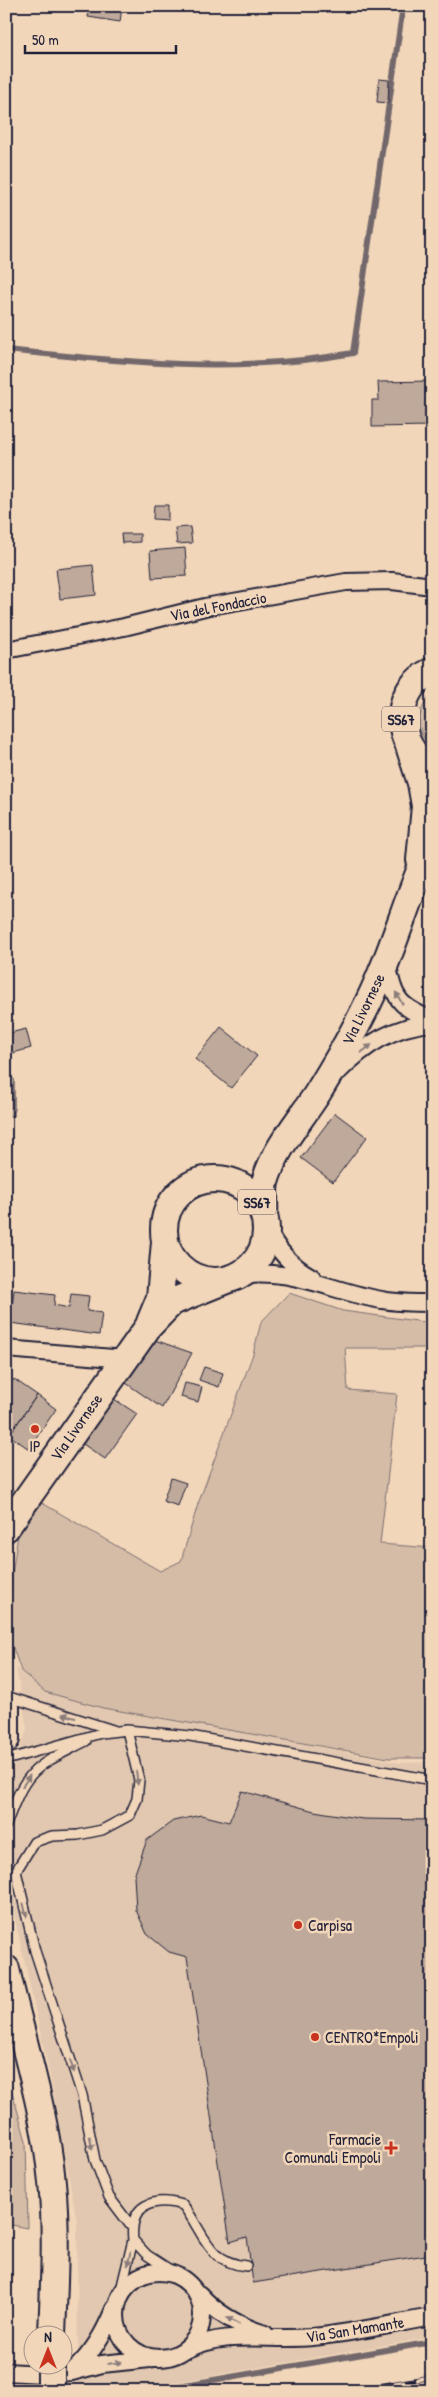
<svg xmlns="http://www.w3.org/2000/svg" width="438" height="2397" font-family="'Patrick Hand',sans-serif">
  <rect width="100%" height="100%" fill="#f2d6b9"/>
  <filter id="ink" filterUnits="userSpaceOnUse"><feTurbulence type="fractalNoise" baseFrequency=".02" numOctaves="2"/><feDisplacementMap in="SourceGraphic" scale="10" xChannelSelector="R" yChannelSelector="G"/><feConvolveMatrix kernelMatrix="1 2 1 2 8 2 1 2 1" color-interpolation-filters="sRGB"/></filter>
  <g filter="url(#ink)">
    <path fill="#e2c8b0" d="M16,1668L51,1688L146,1712L400,1763L432,1762V2337L126,2391H78L77,2222L52,2085L6,1879V1788L27,1729Z"/>
    <path fill="#d4bca7" stroke="#7b6f71" d="M432,694V747C414,733 417,708 432,694Z
      M289,1293L343,1311L432,1323V1348H345L348,1390L397,1394L380,1544L432,1548V1758H388L103,1708L45,1692L21,1671L11,1642L7,1607L18,1535L42,1503L160,1571L181,1561L198,1504L253,1354L261,1322Z
      M6,2070L26,2141L28,2228L6,2224Z"/>
    <g fill="none" stroke-linecap="round" stroke-linejoin="round">
      <path stroke="#72686c" stroke-width="6" d="M6,350C121,362 238,374 353,353L403,6
        M150,2391L432,2342"/>
    </g>
    <path fill="#bea99a" stroke="#22223b" d="M90,6H122L120,22L88,17Z
      M379,79L389,80L388,103L377,102Z
      M432,381V426L372,427V400H379L378,382Z
      M154,505H168V520L153,519Z
      M190,527L192,543L177,544L175,528Z
      M121,534H140V542L122,543Z
      M185,548L187,576L152,578L150,551Z
      M93,565L96,595L60,599L56,569Z
      M221,1027L257,1056L231,1088L195,1059Z
      M26,1029L31,1048L6,1055V1034Z
      M6,1079H14V1116H6Z
      M335,1113L367,1137L333,1182L301,1158Z
      M14,1290L55,1295L54,1305L69,1308L71,1294L89,1296L87,1311L102,1313L99,1335L10,1323Z
      M149,1338L192,1353L162,1408L123,1381Z
      M204,1367L223,1373L219,1387L199,1380Z
      M14,1379L37,1395L6,1440V1390Z
      M185,1383L202,1387L198,1402L181,1397Z
      M37,1395L56,1409L29,1449L9,1435Z
      M108,1395L137,1414L105,1459L77,1440Z
      M430,1413H432V1454H427Z
      M171,1478L186,1483L178,1506L163,1501Z
      M242,1791L314,1811L363,1819L432,1820V2254L253,2283L247,2237L230,2242L187,1957L169,1952L147,1934L136,1910L134,1876L147,1840L173,1821L201,1815L229,1822Z"/>
    <g fill="none" stroke-linecap="round" stroke-linejoin="round">
      <g stroke="#22223b" stroke-width="12">
        <path id="lane" d="M6,1696L113,1730
          M127,1730L139,1780L137,1799L130,1815L102,1830L78,1835L52,1836L34,1842L16,1871L35,1951L82,2095L95,2160L109,2197L131,2226
          M6,1760L101,1733L127,1730L190,1736L432,1780
          M6,1825C27,1767 34,1768 86,1741
          M133,2240C129,2205 153,2196 183,2205C204,2232 207,2262 246,2266
          M120,2294L133,2240L147,2255L184,2279"/>
      </g>
      <g stroke="#22223b" stroke-width="20">
        <path id="street" d="M6,650L124,627L205,607L346,582L392,581L432,586
          M387,962C394,998 397,1006 432,1020
          M338,1072C365,1045 393,1026 432,1023
          M266,1227C276,1249 291,1266 312,1277
          M236,1276C287,1265 332,1292 382,1300C398,1303 415,1303 432,1303
          M6,1349L125,1359
          M116 2315a43 43 0 1 1 86 0a43 43 0 1 1-86 0Z
          M199,2294C217,2314 239,2326 265,2334
          M188,2349C226,2330 270,2341 312,2337C352,2333 392,2324 432,2317
          M73,2371C93,2353 104,2333 114,2309
          M6,2372L42,2374L72,2372L102,2364L150,2359"/>
      </g>
      <g stroke="#22223b" stroke-width="30">
        <path id="primary" d="M410,749L421,783L425,806L420,860
          M422,762C394,736 394,689 432,671
          M164 1230a51 51 0 1 1 102 0a51 51 0 1 1-102 0Z
          M264,1216C265,1205 263,1191 265,1182C275,1148 299,1122 317,1094C333,1068 349,1041 362,1015C391,960 406,899 432,842
          M150,1322L160,1298L165,1242
          M6,1528L148,1327L172,1302L231,1278
          M6,1707V1739
          M6,1969C22,2040 45,2109 52,2182C57,2232 54,2284 52,2334"/>
      </g>
      <use href="#lane" stroke="#f2d6b9" stroke-width="9"/>
      <use href="#street" stroke="#f2d6b9" stroke-width="16"/>
      <use href="#primary" stroke="#f2d6b9" stroke-width="26"/>
      <g stroke="#22223b" stroke-width="5.5">
        <path id="rail" d="M351,2391L432,2377
          M414,2391L432,2388"/>
      </g>
      <use href="#rail" stroke="#f2d6b9" stroke-width="4" stroke-dasharray="11" stroke-linecap="butt"/>
      <g stroke="#22223b" stroke-width="30" stroke-linecap="butt">
        <path id="primary-bridge" d="M51,2391V2364"/>
      </g>
      <use href="#primary-bridge" stroke="#f2d6b9" stroke-width="26"/>
    </g>
    <defs><path id="oneway-solid" d="M-6-.8H1V-3.2L6.5 0L1 3.2V.8H-6Z" transform="scale(1.25)"/></defs>
    <g fill="#8a7c7a">
      <use href="#oneway-solid" transform="translate(399 998) rotate(-120)"/>
      <use href="#oneway-solid" transform="translate(366 1049) rotate(-37)"/>
      <use href="#oneway-solid" transform="translate(69 1716) rotate(-162)"/>
      <use href="#oneway-solid" transform="translate(137 1778) rotate(83)"/>
      <use href="#oneway-solid" transform="translate(26 1781) rotate(-57)"/>
      <use href="#oneway-solid" transform="translate(25 1910) rotate(77)"/>
      <use href="#oneway-solid" transform="translate(72 2066) rotate(72)"/>
      <use href="#oneway-solid" transform="translate(91 2143) rotate(79)"/>
      <use href="#oneway-solid" transform="translate(129 2259) rotate(101)"/>
      <use href="#oneway-solid" transform="translate(233 2321) rotate(-152)"/>
      <use href="#oneway-solid" transform="translate(115 2363) rotate(-8)"/>
    </g>
  </g>
  <g fill="#c8321e" stroke="#f2d6b9" stroke-width="2">
    <circle cx="35" cy="1429" r="5"/>
    <circle cx="298" cy="1925" r="5"/>
    <circle cx="315" cy="2037" r="5"/>
    <path d="M388.5 2140.5h5v5h5v5h-5v5h-5v-5h-5v-5h5z"/>
  </g>
  <g text-anchor="middle" dominant-baseline="central" stroke-width="5" stroke-linejoin="round" paint-order="stroke">
    <g fill="#f2d6b9" stroke="#605861" stroke-width="1">
      <rect x="382" y="706.5" width="38" height="25" rx="4"/>
      <rect x="238" y="1189.5" width="38" height="25" rx="4"/>
    </g>
    <g font-size="15" font-weight="bold" fill="#22223b">
      <text x="401" y="719">SS67</text>
      <text x="257" y="1202">SS67</text>
    </g>
    <g font-size="16" fill="#22223b" stroke="#f2d6b9">
      <text transform="translate(218 606) rotate(-11)">Via del Fondaccio</text>
      <text transform="translate(363 1009) rotate(-64)">Via Livornese</text>
      <text transform="translate(76 1427) rotate(-55)">Via Livornese</text>
      <text transform="translate(355 2329) rotate(-9)">Via San Mamante</text>
    </g>
    <g font-size="16" fill="#22223b" stroke="#f2d6b9" text-anchor="start">
      <text x="35" y="1446" text-anchor="middle">IP</text>
      <text x="308" y="1925">Carpisa</text>
      <text x="325" y="2037">CENTRO*Empoli</text>
      <text x="381" y="2139" text-anchor="end">Farmacie<tspan x="381" dy="18">Comunali Empoli</tspan></text>
    </g>
  </g>
  <rect width="438" height="2397" fill="none" stroke="#f2d6b9" stroke-width="25"/>
  <rect x="12" y="12" width="413" height="2372" fill="none" stroke="#22223b" stroke-width="2" filter="url(#ink)"/>
  <g transform="translate(48 2350)"><circle r="24" fill="#f2d6b9" stroke="#9f8e87"/>
  <path d="M0-4L9 19L0 12L-9 19Z" fill="#c8321e"/>
  <text y="-8" font-size="14" font-weight="bold" text-anchor="middle" fill="#22223b">N</text>
  </g>
  <path d="M25 45v8h151v-8" fill="none" stroke="#22223b" stroke-width="2.5"/>
  <text x="32" y="45" font-size="15" fill="#22223b" stroke="#f2d6b9" stroke-width="4" paint-order="stroke">50 m</text>
</svg>
